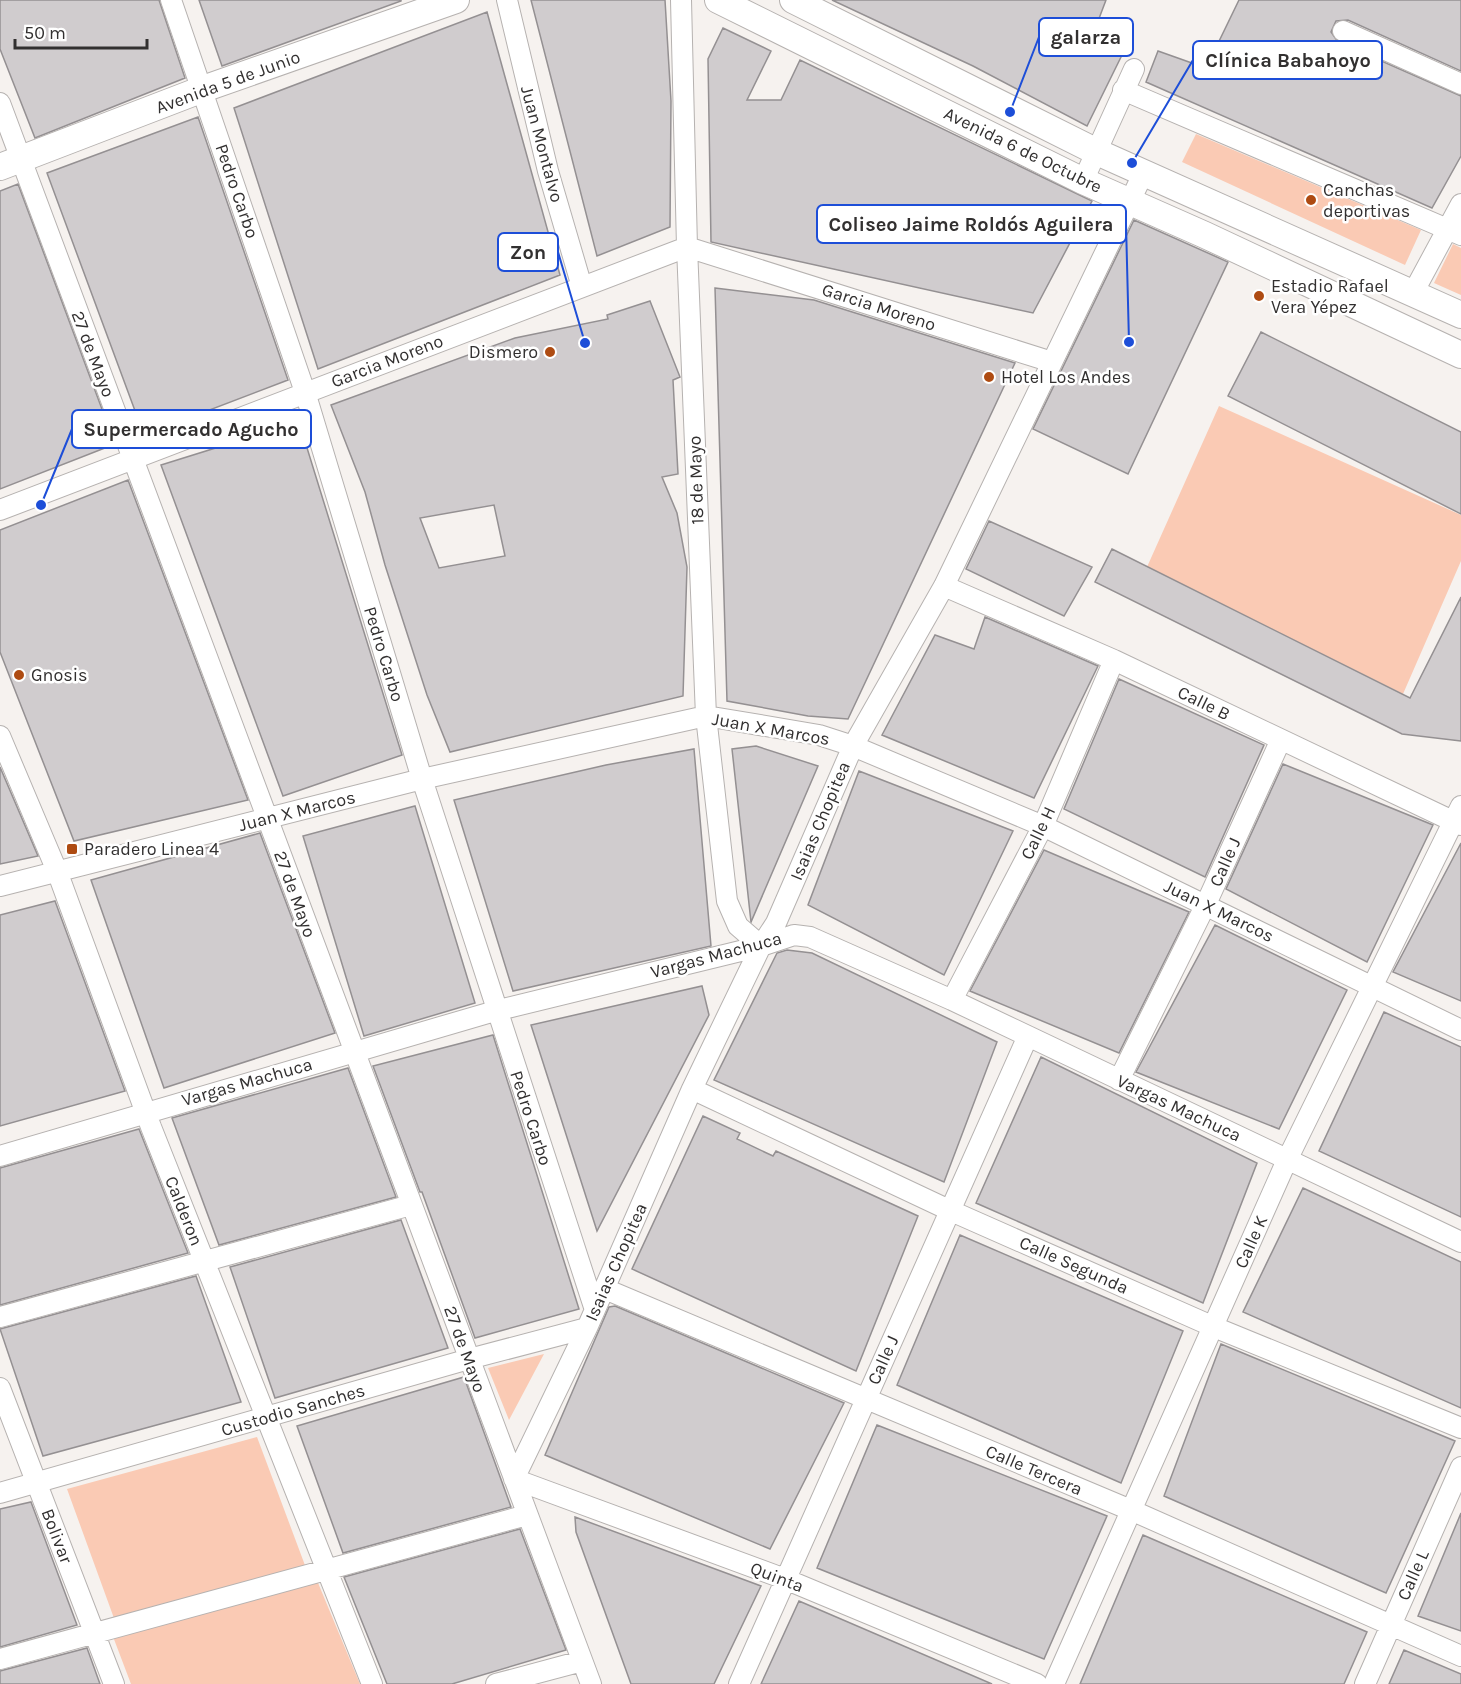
<svg xmlns="http://www.w3.org/2000/svg" width="1461" height="1684" font-family="Karla,sans-serif">
  <rect width="100%" height="100%" fill="#f6f2ef"/>
  <path fill="#facab4" d="M1196,134L1421,230L1405,265L1182,162Z
    M1453,244L1461,248V295L1434,283Z
    M1219,406L1461,515V561L1403,694L1147,567Z
    M544,1354L509,1420L488,1368Z
    M257,1437L306,1568L115,1621L67,1489Z
    M316,1578L360,1684H131L112,1634Z"/>
  <path fill="#d0ccce" stroke="#949092" stroke-width="1.5" fill-rule="evenodd" d="M0,0H159L185,78L35,138L0,49Z
    M199,0H401V1L222,66Z
    M531,0H665L671,101L670,227L597,256Z
    M832,0H1106L1092,37L1121,57L1087,126L973,66Z
    M1239,0H1461V71L1348,20L1336,21L1331,32L1338,42L1461,96V156L1432,208L1146,82L1158,51L1206,68Z
    M487,12L560,275L318,369L234,108Z
    M723,28L771,51L747,100H781L800,60L1092,201L1033,313L711,242L708,59Z
    M198,117L288,380L144,435L47,173Z
    M18,184L115,444L0,489V191Z
    M1134,220L1228,262L1128,474L1033,429Z
    M715,288L814,300L1015,363L848,719L808,716L727,701Z
    M650,301L680,377L673,380L678,474L662,477L677,513L687,567L683,696L450,752L427,695L385,565L365,492L331,405L515,338L608,319L607,315ZM494,505L505,556L439,568L420,518Z
    M1261,332L1461,432V514L1228,396Z
    M299,422L402,755L283,796L161,465Z
    M128,480L248,800L74,841L0,652V530Z
    M989,521L1092,567L1064,616L966,569Z
    M1112,549L1410,698L1461,597V741L1402,734L1095,582Z
    M985,617L1098,666L1034,798L882,735L935,635L974,649Z
    M1119,679L1264,745L1205,877L1064,809Z
    M756,746L818,766L751,922L732,749Z
    M694,749L711,946L513,991L454,800L606,765Z
    M1283,764L1433,825L1367,962L1226,889Z
    M0,767L38,856L0,864Z
    M859,771L1013,831L944,975L808,905Z
    M415,806L475,1003L364,1036L303,836Z
    M260,833L335,1033L164,1088L91,880Z
    M1461,843V1001L1393,972Z
    M1044,850L1189,912L1119,1053L970,991Z
    M55,901L125,1091L0,1126V915Z
    M1215,925L1347,990L1279,1129L1136,1072Z
    M787,950L812,953L997,1042L944,1182L714,1080L777,953Z
    M702,986L709,1015L597,1231L531,1025Z
    M1384,1012L1461,1047V1217L1319,1151Z
    M493,1035L579,1309L475,1338L422,1192H420L373,1066Z
    M1041,1057L1257,1163L1203,1303L976,1203Z
    M348,1068L396,1197L219,1245L172,1118Z
    M703,1116L740,1133L737,1139L773,1156L776,1151L918,1216L856,1371L632,1269Z
    M139,1129L188,1253L0,1305V1168Z
    M1303,1188L1461,1262V1408L1243,1312Z
    M401,1220L448,1348L275,1398L230,1267Z
    M960,1235L1183,1331L1121,1483L897,1385Z
    M196,1276L241,1402L43,1456L0,1329Z
    M615,1306L844,1403L770,1549L545,1455L609,1307Z
    M1221,1344L1455,1441L1386,1593L1164,1496Z
    M464,1377L511,1507L343,1553L297,1426Z
    M877,1425L1107,1516L1044,1659L817,1568Z
    M31,1502L77,1625L0,1647V1509Z
    M1461,1513V1631L1418,1616Z
    M575,1517L761,1586L714,1684H631L576,1532Z
    M520,1529L566,1650L452,1684H387L344,1577Z
    M1143,1535L1367,1632L1344,1684H1080Z
    M799,1601L992,1684H761Z
    M87,1648L100,1684H0V1671Z
    M1404,1650L1461,1674V1684H1389Z"/>
  <g fill="none" stroke-linecap="round" stroke-linejoin="round">
    <g stroke="#b6b2b0" stroke-width="22">
      <path id="minor" d="M171,0L305,392L422,779L595,1310
        M507,0L548,171L582,287
        M681,0L687,247L706,716L727,901L738,926L761,946
        M1343,31L1461,84
        M1123,90L1461,235
        M0,103L591,1684
        M1083,181L1134,69
        M1413,293L1461,204
        M0,510L687,247L1052,362
        M944,586L1114,660L1461,825
        M0,736L57,871L151,1127L372,1684
        M0,886L422,779L706,716L819,735L853,746L1043,826L1461,1030
        M952,1000L1043,826L1114,660
        M1119,1080L1206,904L1278,746L1279,739
        M692,1089L949,1210L1214,1327L1461,1428
        M0,1156L495,1011L761,946L794,935L810,937L952,1000L1461,1242
        M605,1289L1133,1511L1461,1656
        M0,1317L411,1205
        M0,1388L114,1684
        M0,1493L469,1359L587,1328
        M0,1659L527,1515
        M496,1684L582,1661
        M739,1684L1028,1036
        M1037,1684L785,1579L514,1479L587,1328L692,1089L761,946L776,923L853,746L944,586L1144,172
        M1054,1684L1287,1160L1461,806
        M1365,1684L1461,1467"/>
    </g>
    <g stroke="#b6b2b0" stroke-width="28">
      <path id="major" d="M718,0L1083,181L1205,235L1461,355
        M793,0L1097,152L1461,315
        M0,167L203,89L456,0"/>
    </g>
    <use href="#minor" stroke="#fff" stroke-width="20"/>
    <use href="#major" stroke="#fff" stroke-width="26"/>
  </g>
  <g fill="#ae4b12" stroke="#fff" stroke-width="2">
    <circle cx="1311" cy="200" r="6"/>
    <circle cx="1259" cy="296" r="6"/>
    <circle cx="550" cy="352" r="6"/>
    <circle cx="989" cy="377" r="6"/>
    <circle cx="19" cy="675" r="6"/>
    <rect x="66" y="843" width="12" height="12" rx="3"/>
  </g>
  <g text-anchor="middle" dominant-baseline="central" stroke-width="5" stroke-linejoin="round" paint-order="stroke">
    <g font-size="18" fill="#323030" stroke="#fff">
      <text transform="translate(228 82) rotate(-20)">Avenida 5 de Junio</text>
      <text transform="translate(542 144) rotate(75)">Juan Montalvo</text>
      <text transform="translate(1023 150) rotate(26)">Avenida 6 de Octubre</text>
      <text transform="translate(237 191) rotate(71)">Pedro Carbo</text>
      <text transform="translate(879 307) rotate(18)">Garcia Moreno</text>
      <text transform="translate(93 354) rotate(69)">27 de Mayo</text>
      <text transform="translate(387 361) rotate(-21)">Garcia Moreno</text>
      <text transform="translate(696 480) rotate(-92)">18 de Mayo</text>
      <text transform="translate(384 654) rotate(73)">Pedro Carbo</text>
      <text transform="translate(1204 703) rotate(26)">Calle B</text>
      <text transform="translate(771 729) rotate(10)">Juan X Marcos</text>
      <text transform="translate(297 811) rotate(-14)">Juan X Marcos</text>
      <text transform="translate(820 821) rotate(-67)">Isaias Chopitea</text>
      <text transform="translate(1038 833) rotate(-64)">Calle H</text>
      <text transform="translate(1225 862) rotate(-66)">Calle J</text>
      <text transform="translate(295 894) rotate(70)">27 de Mayo</text>
      <text transform="translate(1219 911) rotate(26)">Juan X Marcos</text>
      <text transform="translate(716 955) rotate(-15)">Vargas Machuca</text>
      <text transform="translate(247 1082) rotate(-16)">Vargas Machuca</text>
      <text transform="translate(1179 1108) rotate(25)">Vargas Machuca</text>
      <text transform="translate(531 1118) rotate(72)">Pedro Carbo</text>
      <text transform="translate(184 1211) rotate(68)">Calderon</text>
      <text transform="translate(1251 1242) rotate(-66)">Calle K</text>
      <text transform="translate(616 1262) rotate(-66)">Isaias Chopitea</text>
      <text transform="translate(1074 1265) rotate(24)">Calle Segunda</text>
      <text transform="translate(465 1349) rotate(70)">27 de Mayo</text>
      <text transform="translate(883 1360) rotate(-66)">Calle J</text>
      <text transform="translate(293 1410) rotate(-16)">Custodio Sanches</text>
      <text transform="translate(1034 1470) rotate(23)">Calle Tercera</text>
      <text transform="translate(57 1536) rotate(69)">Bolivar</text>
      <text transform="translate(1413 1575) rotate(-66)">Calle L</text>
      <text transform="translate(777 1577) rotate(21)">Quinta</text>
    </g>
    <g font-size="18" fill="#323030" stroke="#fff" text-anchor="start">
      <text x="1323" y="190">Canchas<tspan x="1323" dy="21">deportivas</tspan></text>
      <text x="1271" y="286">Estadio Rafael<tspan x="1271" dy="21">Vera Yépez</tspan></text>
      <text x="538" y="352" text-anchor="end">Dismero</text>
      <text x="1001" y="377">Hotel Los Andes</text>
      <text x="31" y="675">Gnosis</text>
      <text x="84" y="849">Paradero Linea 4</text>
    </g>
  </g>
  <path fill="none" stroke="#1d4ed8" stroke-width="2" d="M1010 112L1039 37M1132 163L1193 60M1129 342L1126 224M585 343L558 252M41 505L72 429"/>
  <g fill="#1d4ed8" stroke="#fff" stroke-width="2">
    <circle cx="1010" cy="112" r="6"/>
    <circle cx="1132" cy="163" r="6"/>
    <circle cx="1129" cy="342" r="6"/>
    <circle cx="585" cy="343" r="6"/>
    <circle cx="41" cy="505" r="6"/>
  </g>
  <g fill="#fff" stroke="#1d4ed8" stroke-width="2">
    <rect x="1039" y="18" width="94" height="38" rx="6"/>
    <rect x="1193" y="41" width="189" height="38" rx="6"/>
    <rect x="817" y="205" width="309" height="38" rx="6"/>
    <rect x="498" y="233" width="60" height="38" rx="6"/>
    <rect x="72" y="410" width="239" height="38" rx="6"/>
  </g>
  <g font-size="20" text-anchor="middle" font-weight="bold" fill="#323030">
    <text x="1086" y="44">galarza</text>
    <text x="1288" y="67">Clínica Babahoyo</text>
    <text x="971" y="231">Coliseo Jaime Roldós Aguilera</text>
    <text x="528" y="259">Zon</text>
    <text x="191" y="436">Supermercado Agucho</text>
  </g>
  <path d="M15 39v9h132v-9" fill="none" stroke="#323030" stroke-width="3"/>
  <text x="24" y="39" font-size="18" fill="#323030" stroke="#ffffff" stroke-width="4.5" paint-order="stroke">50 m</text>
</svg>
